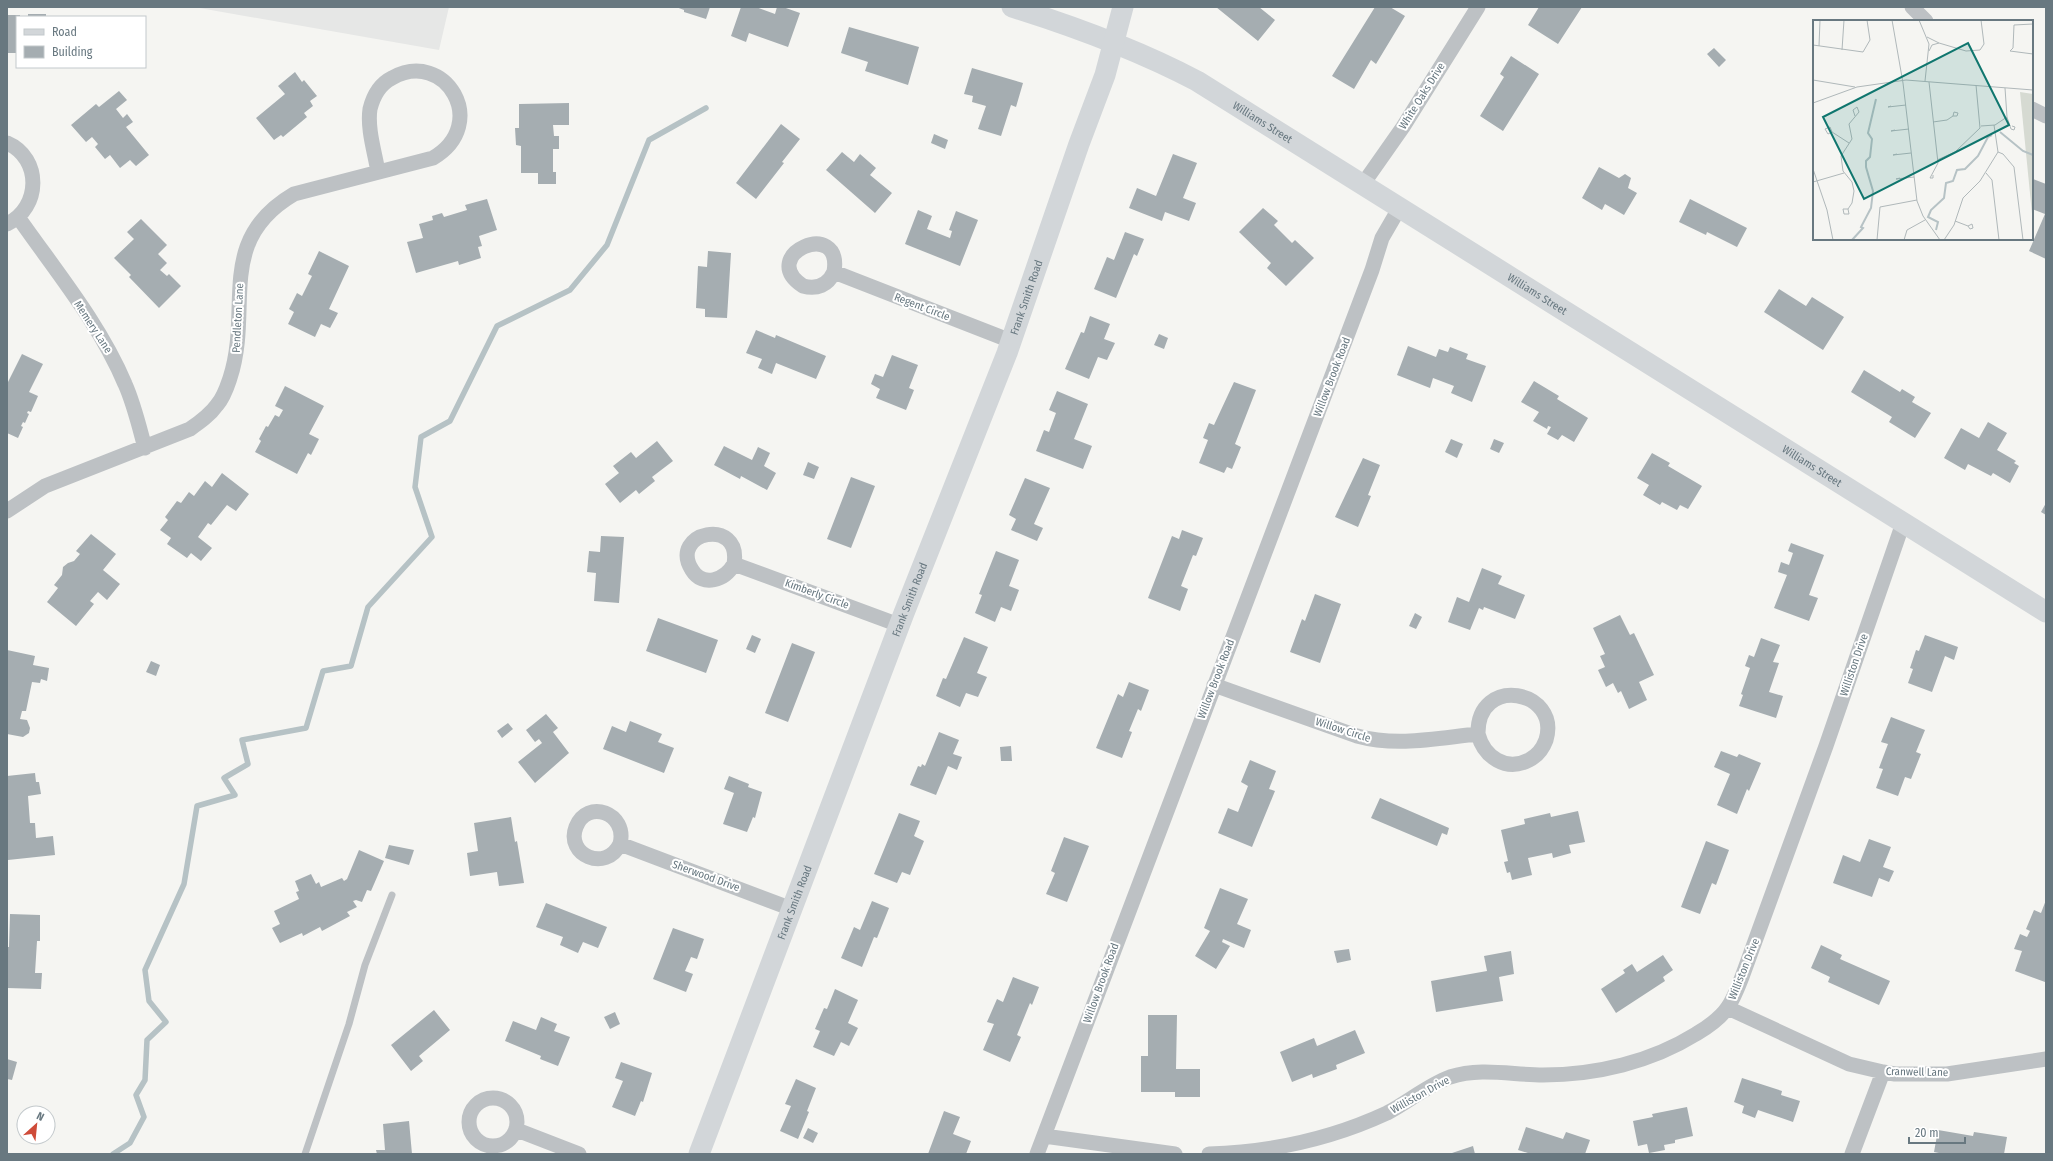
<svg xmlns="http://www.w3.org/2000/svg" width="2053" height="1161" font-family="'Fira Sans Condensed',sans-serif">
  <rect width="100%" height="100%" fill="#f5f5f2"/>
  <path fill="#e6e7e6" d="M194,7H449L439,50Z"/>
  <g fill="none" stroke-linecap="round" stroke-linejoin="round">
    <path stroke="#b6c2c5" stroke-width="5.5" d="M113,1154L130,1143L144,1117L136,1095L145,1080L147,1040L166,1022L149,1001L145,970L184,884L197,806L235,795L224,778L248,764L242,740L306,728L323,671L351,666L368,607L432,537L415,487L421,437L450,421L497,326L570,290L607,245L649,140L706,108"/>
  </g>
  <path fill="#a5adb1" d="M676,7H710L706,19L684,12V10Z
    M741,7H756L775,14L777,7H783L800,13L788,47L749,33L746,42L731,36Z
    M1216,7H1259L1275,20L1258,41Z
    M1375,7H1390L1405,16L1376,64L1371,60L1354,89L1332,76Z
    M1539,7L1552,8L1582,7L1558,44L1528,25Z
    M28,14H46V17H28Z
    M7,15H20V17H17V53H7Z
    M849,27L919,47L908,85L865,71L868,62L841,53Z
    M1714,48L1726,60L1719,67L1707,54Z
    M1511,56L1539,74L1503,131L1480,116L1504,77L1500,74Z
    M972,68L1023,83L1016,107L1011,105L1001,136L978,129L986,106L972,102L973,96L964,94Z
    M295,72L302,82L304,80L317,96L310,101L313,106L304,113L307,117L283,137L281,135L274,140L256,118L285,94L278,86Z
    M119,91L127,100L116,109L123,118L127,114L133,122L126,127L149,155L136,166L130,160L120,168L110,155L105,159L95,147L98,144L92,137L86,142L71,125L96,104L99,107Z
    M569,103V125H553L554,136H559V149H553V172H556V184H538V173H521V146L516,145L515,128H519V104Z
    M781,124L800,139L782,162L784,163L756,199L736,183Z
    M934,134L948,140L945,149L931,143Z
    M842,152L854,162L860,154L876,168L870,175L892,193L875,213L826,170Z
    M1173,154L1197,163L1183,198L1196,203L1189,221L1165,212L1162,221L1129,208L1137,188L1156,196Z
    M1599,167L1619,178L1625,174L1631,178L1628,188L1637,193L1624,215L1605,204L1602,210L1582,198Z
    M2032,175L2034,176L2033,179L2046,184V259L2029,251L2045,214L2032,209Z
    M487,199L497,230L479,236L482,246L478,247L481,258L459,265L458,261L416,273L407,242L423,238L419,224L433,220L432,216L442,213L444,217L467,210L465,205Z
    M1690,199L1747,228L1737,247L1707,232L1706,235L1679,222Z
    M1263,208L1278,221L1274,225L1292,243L1295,240L1314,258L1286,286L1267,268L1271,263L1239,232Z
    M918,210L932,216L927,229L950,238L952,231L949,230L956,211L978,220L960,266L905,244Z
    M141,219L167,245L158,254L167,263L160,270L167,276L169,274L181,286L159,308L129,277L131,275L114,258L134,239L127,232Z
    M1125,232L1144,239L1137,256L1134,254L1116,298L1094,289L1107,257L1114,260Z
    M319,251L349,266L329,309L338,313L330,328L321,324L315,337L288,324L294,312L289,309L297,293L302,296L312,276L308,274Z
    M708,251L731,253L727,318L705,317V309L696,308L698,266L707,267Z
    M1779,289L1806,306L1812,297L1844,317L1823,350L1764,312Z
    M1090,316L1110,324L1104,339L1115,343L1107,360L1098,357L1089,379L1065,369L1081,332L1084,333Z
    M756,330L775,338L776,335L826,356L816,379L776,363L772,374L758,368L762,359L746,353Z
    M1159,334L1168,338L1164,349L1154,345Z
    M1408,346L1436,357L1439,349L1448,352L1450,347L1468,354L1466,359L1486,366L1472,402L1451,393L1454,386L1433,378L1430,388L1397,375Z
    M22,354L43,364L29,392L38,396L31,412L28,411L27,413L29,414L25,423L23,422L21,426L23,427L18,438L7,433V381L8,382Z
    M892,355L918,365L909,388L914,390L906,410L876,398L880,389L871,384L875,374L883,377Z
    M1864,370L1900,392L1902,389L1915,397L1912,402L1931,413L1915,438L1889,422L1892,417L1851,392Z
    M1534,381L1559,396L1557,399L1588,418L1574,442L1562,435L1558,440L1547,434L1551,427L1548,426L1547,429L1533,421L1539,412L1521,402Z
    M1234,382L1256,390L1235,444L1241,447L1232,469L1227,467L1224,473L1199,463L1208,440L1203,438L1209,423L1214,425Z
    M285,386L324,406L309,434L319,439L311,455L308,453L297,474L255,452L261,441L259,439L266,426L268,427L275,415L279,417L283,410L275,406Z
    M1057,391L1088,404L1074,439L1092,446L1083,469L1036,451L1044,430L1049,432L1056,413L1049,410Z
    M1988,422L2007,433L1997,450L2016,461L2014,463L2019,466L2010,483L1993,473L1991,476L1968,464L1965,470L1944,458L1961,428L1979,438Z
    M1451,439L1463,444L1457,458L1445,452Z
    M1494,439L1504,443L1499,453L1490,449Z
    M657,441L673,461L652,477L655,481L639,494L636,490L620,503L605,484L619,473L613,466L631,452L636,458Z
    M724,446L752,460L758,447L770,453L764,466L776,473L767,490L741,476L740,479L714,465Z
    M1652,453L1670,463L1668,466L1702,486L1688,509L1680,505L1677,510L1662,502L1660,505L1643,495L1649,485L1637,478Z
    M1363,458L1380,465L1368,495L1371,496L1358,527L1335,517Z
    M808,462L819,467L814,479L803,475Z
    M222,473L249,494L236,511L227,505L211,525L208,523L198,537L212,548L201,561L191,553L187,558L167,544L171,538L160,530L168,520L165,517L177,501L181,503L189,492L194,496L205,481L212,487Z
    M851,477L875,486L851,548L827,539Z
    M1025,478L1050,488L1034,524L1043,528L1037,541L1011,530L1016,519L1009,515Z
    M2046,503V515L2041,512Z
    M1182,530L1203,538L1196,556L1193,555L1181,586L1188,589L1180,611L1148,598L1172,536L1179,539Z
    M91,534L116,554L103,570L120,584L107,600L98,592L90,601L94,604L76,626L47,602L58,588L54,585L62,575L63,567L68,563L74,561L80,554L76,551Z
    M601,536L624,537L619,603L594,601L596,573L587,572L589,551L600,552Z
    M1791,543L1824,555L1809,595L1818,598L1809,621L1774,608L1787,575L1778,572L1781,562L1789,565L1793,553L1788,551Z
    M996,551L1019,560L1009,586L1019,590L1011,611L1001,607L995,622L975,613L982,595L979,594Z
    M1482,568L1502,576L1498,584L1525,595L1515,619L1484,607L1483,610L1479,608L1470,630L1448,622L1457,597L1469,602Z
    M1315,594L1341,604L1320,663L1290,652L1302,619L1305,621Z
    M1415,613L1422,617L1416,629L1409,626Z
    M1620,615L1630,635L1634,633L1654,675L1639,682L1647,700L1629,709L1621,691L1618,693L1613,683L1606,687L1598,670L1605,667L1600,656L1605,654L1593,628Z
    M658,618L718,640L706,673L646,651Z
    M752,635L761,639L755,653L746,649Z
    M1925,635L1958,647L1954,660L1945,656L1932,692L1908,683L1913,669L1910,668L1916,650L1919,651Z
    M964,637L988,647L977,673L987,677L978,697L966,693L960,707L936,696L943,678L946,679Z
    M1761,638L1780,645L1773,662L1779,663L1769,692L1783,696L1776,718L1739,706L1743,695L1741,694L1750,668L1745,666L1749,655L1754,657Z
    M792,643L815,652L788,722L765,713Z
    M7,650L35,656L33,665L49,668L47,681L41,679L40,683L32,682L26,711H22L20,719L27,720L30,728L29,733L23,737L7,734Z
    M151,661L160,665L156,676L146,672Z
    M1129,682L1149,690L1141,711L1138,709L1129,731L1132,732L1122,758L1096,748L1118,694L1123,697Z
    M546,714L558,728L553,732L569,753L535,783L518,762L542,743L539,739L535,742L526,730Z
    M1891,717L1925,730L1916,752L1921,754L1911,779L1905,777L1898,796L1876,788L1883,769L1879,768L1888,744L1881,742Z
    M630,721L662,734L658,742L674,748L664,773L603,749L612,726L626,732Z
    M508,723L513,729L502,738L497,731Z
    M939,732L959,740L953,754L962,757L957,770L948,766L936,795L910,785L918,766L921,767L922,764L925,766Z
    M1011,746L1012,761H1001L1000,747Z
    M1721,751L1737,757L1739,754L1761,763L1749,791L1747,789L1737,814L1717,805L1730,774L1714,767Z
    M1250,760L1276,771L1269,789L1275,791L1252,847L1218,833L1228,808L1238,812L1248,786L1241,782Z
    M35,773L36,782H39L41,794L28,796L30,823H35L36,838L53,836L55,855L8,860L7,776Z
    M729,776L749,784L748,787L762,792L755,818L753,817L747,832L723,824L734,793L724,789Z
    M1380,798L1449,828L1447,835L1442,833L1437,846L1371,818Z
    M1578,811L1585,842L1569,845L1571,853L1553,858L1552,853L1528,858L1532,875L1512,880L1510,872L1507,873L1504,862L1508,861L1501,830L1525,824L1524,819L1550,813L1551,817Z
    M899,813L920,821L914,836L924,841L910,875L902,872L897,883L874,874Z
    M511,817L515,842L517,841L524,883L499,886L497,872L470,876L467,853L478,851L474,823Z
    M1064,837L1089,846L1067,902L1046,894L1055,873L1051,871Z
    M1869,839L1891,847L1883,867L1894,871L1889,882L1879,878L1872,897L1833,883L1843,855L1860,862Z
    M1706,841L1729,850L1716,885L1712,883L1700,914L1681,907Z
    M389,845L414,850L409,865L385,858Z
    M359,850L384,861L371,891L367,890L362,902L356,900L353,901L357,907L347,912L350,916L322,931L320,927L303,936L302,933L280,943L272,928L280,924L274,911L299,899L296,892L299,891L295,881L311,874L316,884L319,882L321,887L342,878L344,881L347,879Z
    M1220,888L1248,899L1237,924L1251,930L1244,948L1223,939L1222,942L1230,946L1216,969L1195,956L1210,931L1204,928Z
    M2046,900V980L2045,982L2015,971L2022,951L2014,949L2020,934L2027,937L2030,931L2026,929L2034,910L2041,913Z
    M872,901L889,908L877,938L874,937L862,967L841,958L854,927L860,930Z
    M546,903L607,927L598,948L583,942L578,953L560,945L563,937L536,927Z
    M10,914L40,915V941H37L35,973H42L41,989L7,988V947H9Z
    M673,928L704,939L697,959L691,957L685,971L693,974L686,992L653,979Z
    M1821,945L1842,955L1840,959L1890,981L1879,1005L1828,982L1830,977L1811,968Z
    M1349,949L1351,960L1337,963L1334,951Z
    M1511,951L1514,974L1499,977L1503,1001L1436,1012L1431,981L1487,971L1484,956Z
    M1663,955L1673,970L1663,977L1665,981L1616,1013L1601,989L1625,973L1623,970L1632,964L1637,972Z
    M1013,977L1039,987L1032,1005L1030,1003L1017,1035L1021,1037L1010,1062L983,1050L994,1024L987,1022L997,999L1003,1002Z
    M835,989L858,1000L848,1023L858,1028L849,1046L841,1042L834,1056L813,1047L820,1031L815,1029L824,1008L827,1009Z
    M434,1010L450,1030L419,1056L423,1061L411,1071L391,1045Z
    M615,1012L620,1024L610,1029L604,1017Z
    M1148,1015H1177L1176,1069H1200V1097H1175V1092H1141V1056H1148Z
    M541,1017L557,1024L554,1031L570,1037L558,1066L540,1059L541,1056L505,1041L513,1021L536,1030Z
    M1355,1030L1365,1053L1336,1065L1337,1069L1313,1078L1312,1074L1292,1082L1280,1052L1314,1038L1317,1046Z
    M7,1059L17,1062L12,1080L7,1079Z
    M621,1062L652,1073L643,1102L641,1101L635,1116L612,1107L623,1081L615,1078Z
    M1742,1078L1782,1091L1781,1095L1800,1101L1793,1122L1758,1110L1755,1118L1742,1113L1744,1106L1734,1102Z
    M796,1079L816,1088L807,1111L809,1112L798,1139L780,1131L791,1106L785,1104Z
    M1687,1107L1693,1136L1675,1140V1143L1664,1145L1665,1150L1649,1153L1647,1144L1638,1146L1633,1121L1653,1117L1652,1114Z
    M944,1111L960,1117L953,1134L971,1141L966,1154H928Z
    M409,1121L412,1154H377L376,1150H385L383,1124Z
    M1526,1127L1563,1139L1566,1132L1590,1140L1585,1154H1531L1518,1150Z
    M808,1128L818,1133L813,1143L803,1138Z
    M1938,1130L1973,1136L1974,1132L2007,1137L2004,1154H1944L1934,1152Z
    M1473,1146L1475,1154H1449Z"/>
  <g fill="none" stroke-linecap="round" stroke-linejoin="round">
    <path stroke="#bdc1c4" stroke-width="7" d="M305,1154L349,1024L365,965L392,895"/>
    <path stroke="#bdc1c4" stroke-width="15" d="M1912,7L1926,21
      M2032,109L2046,116
      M7,143C42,158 41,208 7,224
      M1363,184L1403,127L1478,7
      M18,217C55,270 100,324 125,384C134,404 139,426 145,448
      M834,272C828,285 817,290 803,286C756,255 843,217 834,272L1011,341
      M7,511L45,486L190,429C200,422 210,415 217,405C224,397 227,387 230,378C253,308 214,241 294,194L433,158C491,124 445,48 392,78C380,84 373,97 370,109C367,129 375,153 378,172
      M734,564C725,580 703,588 692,570C668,532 742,516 734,564L899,625
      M1214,685L1357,736C1397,747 1438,738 1478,734C1477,674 1561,690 1546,740C1543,748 1537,756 1529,760C1506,772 1484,757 1478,734
      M620,844C606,873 565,855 576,827C587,798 628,813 620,844L792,909
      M1728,1008L1849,1064L1883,1072L1895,1074H1947L2046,1059
      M469 1122a24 24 0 1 1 48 0a24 24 0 1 1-48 0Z
      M517,1130L579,1154
      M1044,1136L1175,1154
      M1037,1154L1372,270L1382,238L1400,207
      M1209,1154C1270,1152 1331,1139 1387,1113C1408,1102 1428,1085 1450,1077C1481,1067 1512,1075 1543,1075C1596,1075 1651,1062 1696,1034C1708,1027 1720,1019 1728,1007C1734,998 1738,987 1742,977L1826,746L1903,523
      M1852,1154L1883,1072"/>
    <g stroke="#d2d6d9" stroke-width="21">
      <path id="s1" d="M1012,7C1076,27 1138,50 1197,81L2046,612"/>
      <path id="s2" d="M699,1154L904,613L1007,353L1079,144L1105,75L1123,7"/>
    </g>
  </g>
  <g text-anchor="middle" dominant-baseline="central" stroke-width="4" stroke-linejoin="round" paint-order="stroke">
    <g font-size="11" fill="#687880" stroke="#fff">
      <text transform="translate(1422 96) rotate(-58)">White Oaks Drive</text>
      <text stroke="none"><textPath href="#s1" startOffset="277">Williams Street</textPath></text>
      <text stroke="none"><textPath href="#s1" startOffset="601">Williams Street</textPath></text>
      <text stroke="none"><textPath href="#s2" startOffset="917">Frank Smith Road</textPath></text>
      <text transform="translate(922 307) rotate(21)">Regent Circle</text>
      <text transform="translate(238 318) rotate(-87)">Pendleton Lane</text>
      <text transform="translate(93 327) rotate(57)">Memery Lane</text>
      <text transform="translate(1332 377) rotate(-69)">Willow Brook Road</text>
      <text stroke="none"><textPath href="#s1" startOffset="925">Williams Street</textPath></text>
      <text transform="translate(817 594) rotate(20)">Kimberly Circle</text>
      <text stroke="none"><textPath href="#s2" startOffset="593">Frank Smith Road</textPath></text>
      <text transform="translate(1854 665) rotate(-71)">Williston Drive</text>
      <text transform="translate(1216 679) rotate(-69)">Willow Brook Road</text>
      <text transform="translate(1343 730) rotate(18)">Willow Circle</text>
      <text transform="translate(706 876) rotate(20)">Sherwood Drive</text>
      <text stroke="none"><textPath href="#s2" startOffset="269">Frank Smith Road</textPath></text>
      <text transform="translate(1744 969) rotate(-68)">Williston Drive</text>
      <text transform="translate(1101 983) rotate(-70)">Willow Brook Road</text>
      <text transform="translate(1917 1072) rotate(1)">Cranwell Lane</text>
      <text transform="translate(1420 1095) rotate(-29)">Williston Drive</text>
    </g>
  </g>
  <g transform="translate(1813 20)">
    <rect width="220" height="220" fill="#f5f5f2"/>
    <path d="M207,72L220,74V204Z" fill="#d6dad2"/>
    <path fill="none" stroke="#b6c2c5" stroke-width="2" d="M187,112L210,131L220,135M123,210L125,202L115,197L118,190L131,178L133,163L140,161L144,150L152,149L165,136L175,117L179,115M39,220L50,208L48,207L58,188L60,171L53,147V141L57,137L59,119L55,113L63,79"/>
    <path fill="none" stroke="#b0b8ba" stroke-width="1" d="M79,0L90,63L104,181L110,196L127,220M106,0L116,24L112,61M220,4L201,5L200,28L197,31L220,34M114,17L126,23M0,25L50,32L57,20L54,0M6,26L7,0M29,30L31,0M116,31L119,25L126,23L153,31L167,30L171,24L168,0M0,60L42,67M116,62L125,143L117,158H120V155M192,68L194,97L198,109L201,110L202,107L199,106M0,83L44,67L93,60L220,70M78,86L75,87L93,85M120,102L134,100L140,96L141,92L145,93L144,96H140M181,105L185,132L190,134L201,147L210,220M168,106L182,105L194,97M82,110L78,111L96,109M19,112L15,114L12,109L17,107L19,112L36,123M84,134L80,135L98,133M124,140L142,132L167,108L163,65M0,149L14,190L20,220M173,153L179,160L186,220M87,158L83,159L101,157M0,162L31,153M35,189L36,194H31L30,189H35L39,183L41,171L39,162L30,151L28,136L39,119L36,104L46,92L44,87L40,90L42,96M142,201L155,206L159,204L160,208L157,209L155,206M64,220L67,187L104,180M91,220L94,210L112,200M131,220L141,205L150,178L167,161L185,132"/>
    <path fill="#0f766e" fill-opacity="0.15" stroke="#0f766e" stroke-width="2" d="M155,23L196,105L51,179L10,97Z"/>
    <rect width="220" height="220" fill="none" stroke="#687880" stroke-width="2"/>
  </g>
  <rect width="2053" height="1161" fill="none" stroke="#687880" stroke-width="16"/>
  <rect x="16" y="16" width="130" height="52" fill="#ffffff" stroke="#c3c9cc"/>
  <rect x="24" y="29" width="20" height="6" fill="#d2d6d9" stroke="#c3c9cc"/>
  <text x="52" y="36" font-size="12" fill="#687880">Road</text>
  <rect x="24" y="46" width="20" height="12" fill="#a5adb1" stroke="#c3c9cc"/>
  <text x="52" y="56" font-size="12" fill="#687880">Building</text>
  <g transform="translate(36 1125) rotate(27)"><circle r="19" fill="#ffffff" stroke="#c3c9cc"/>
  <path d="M0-3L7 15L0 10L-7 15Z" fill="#cf4b39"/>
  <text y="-6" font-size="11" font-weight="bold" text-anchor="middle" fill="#687880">N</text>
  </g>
  <path d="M1909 1137v6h56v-6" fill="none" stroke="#687880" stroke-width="2"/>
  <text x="1915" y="1137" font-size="12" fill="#687880" stroke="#ffffff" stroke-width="3" paint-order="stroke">20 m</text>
</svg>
